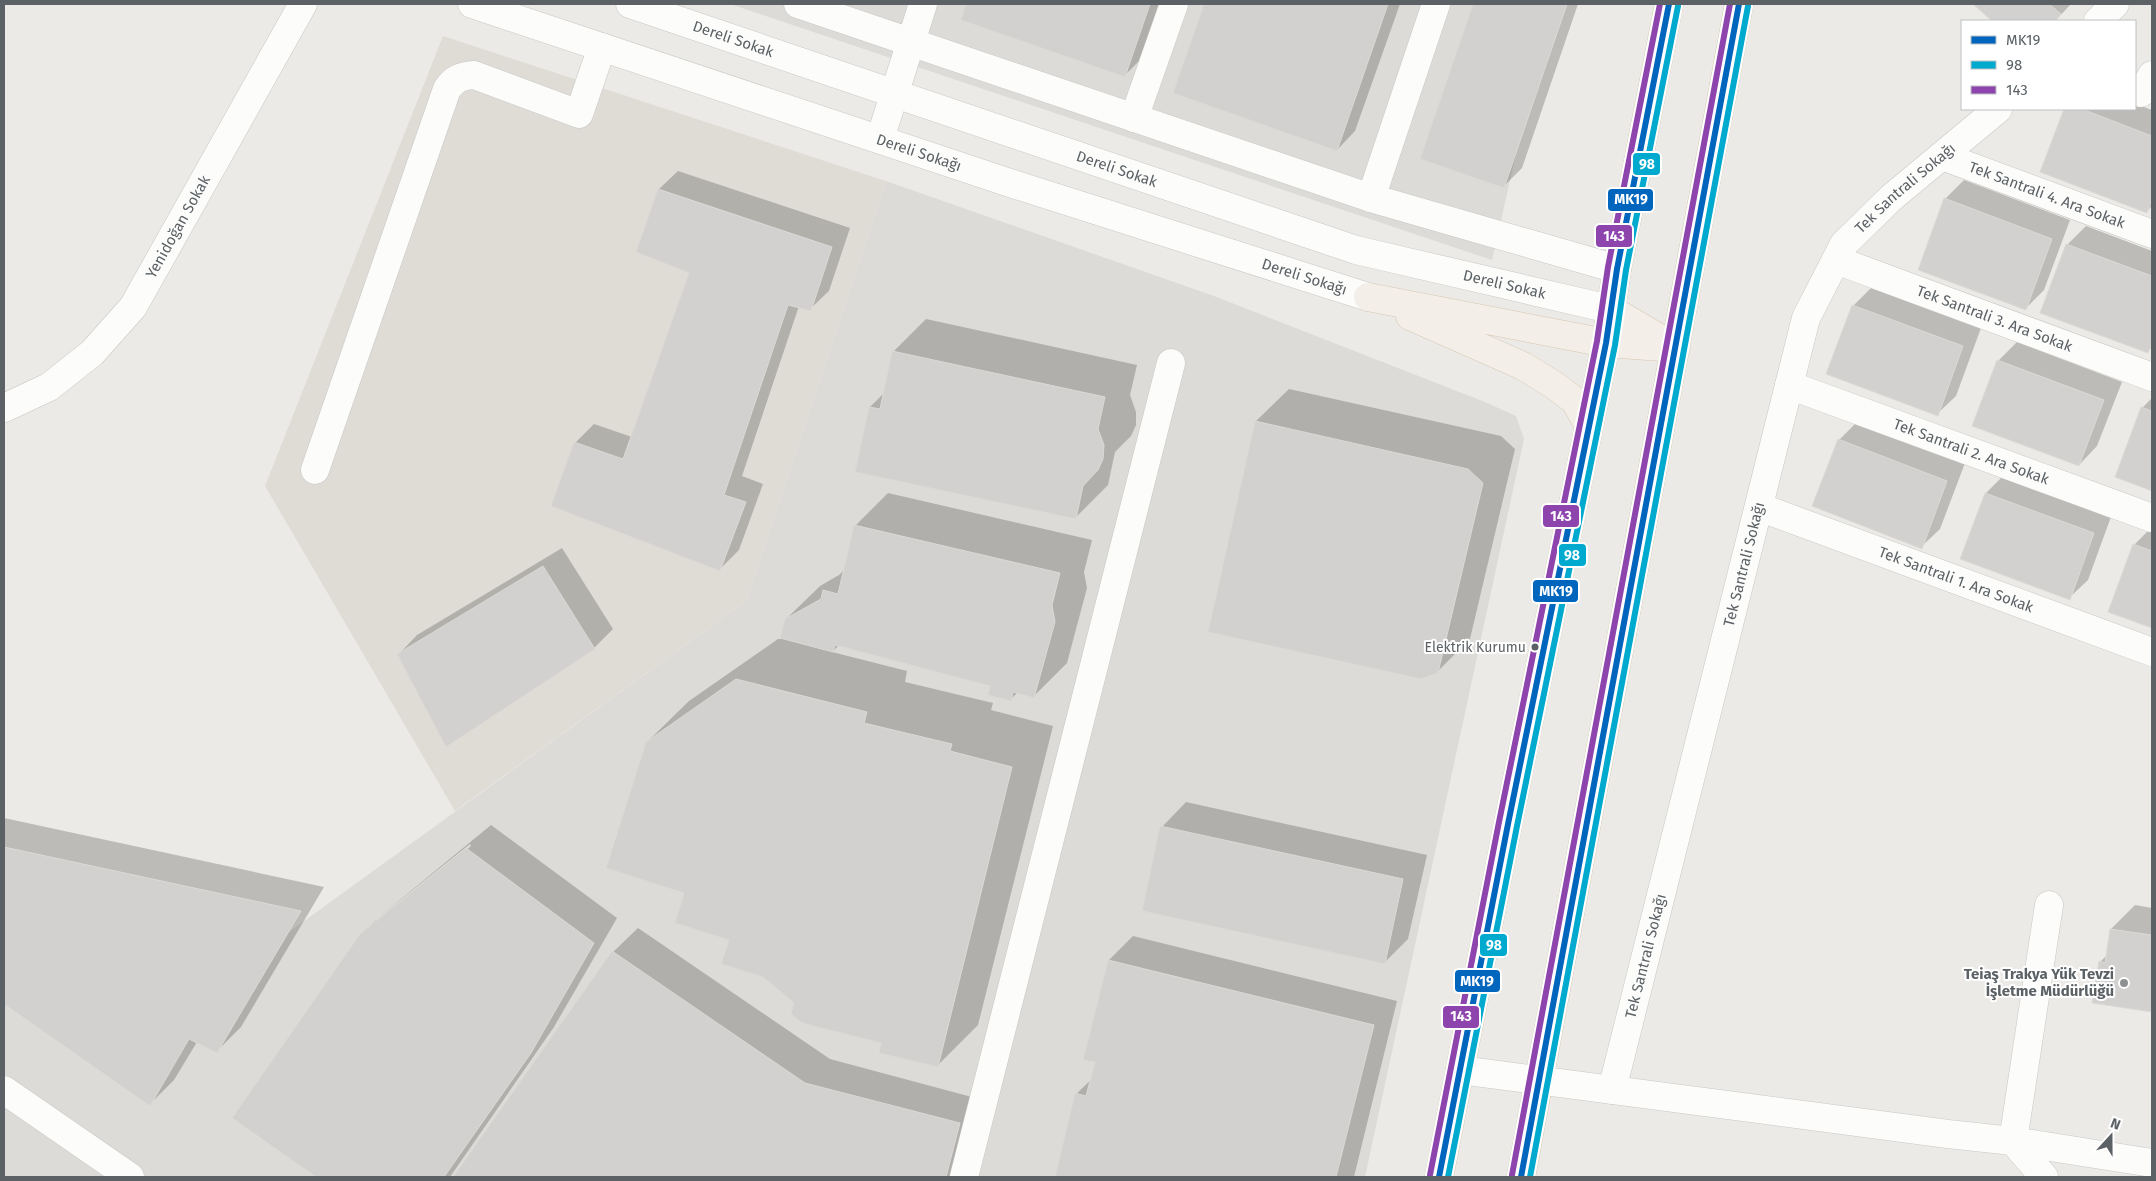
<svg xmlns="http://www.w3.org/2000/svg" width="2156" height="1181" font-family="'Fira Sans',sans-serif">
  <rect width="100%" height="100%" fill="#eceae6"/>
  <path fill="#dddbd7" d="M730,4H1550L1492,260Z
    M886,181L1214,296L1485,402L1516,416L1524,439L1365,1177H4V875L282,937L746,601Z"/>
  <path fill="#dfdcd6" d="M443,36L886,181L746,601L455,811L265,486Z"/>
  <path fill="#0003" d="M968,4H1162L1143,57L1124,76L962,20Z
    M1205,4H1400L1355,131L1337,150L1175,93Z
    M1475,4H1578L1522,168L1504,186L1422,158Z
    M1975,4H2071L2055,21H1994Z
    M2135,104L2152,110V206L2147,211L2041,172L2065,109H2135Z
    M678,171L850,228L829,291L810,309L799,306L742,476L763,484L739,550L720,569L575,443L594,424L632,437L691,272L637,252L659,189Z
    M1964,180L2070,220L2044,290L2025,309L1945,199Z
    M2086,226L2152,251V347L2148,351L2067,245Z
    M1872,287L1981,328L1956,396L1937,414L1853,306Z
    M926,319L1137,365L1130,395L1136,412V425L1131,436L1115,452L1108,485L1075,518L870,407L884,393L893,352Z
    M2017,342L2122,382L2097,446L2079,465L1998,361Z
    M1289,389L1501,436L1515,449L1470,639L1437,672L1256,421Z
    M2152,398V490L2117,476L2142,408Z
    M1858,421L1965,463L1940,529L1921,547L1839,440Z
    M2004,475L2112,514L2088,580L2069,598L1986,493Z
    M888,493L1092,540L1084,572L1087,588L1067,663L1034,696L1018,692L1010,700L992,685L839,645L832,652L907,671L905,682L993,703L991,710L1053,726L978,1025L937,1066L883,1042L730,939L686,893L647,742L689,701L778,639H781L786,619L820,586L839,575L845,569L855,526Z
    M2152,527V627L2110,611L2134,545Z
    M562,548L613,629L594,648L399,654L417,635Z
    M1186,802L1427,855L1408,939L1384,963L1162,827Z
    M4,818L324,887L241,1027L217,1051L197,1042L174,1080L150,1104L4,1002Z
    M491,825L617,918L554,1027L450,1177H319L233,1118L361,935L376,920L374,925L471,846L470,844L378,918Z
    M2135,905L2152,908V1011L2093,1002L2100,962L2107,955L2111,929Z
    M638,928L830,1059L983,1100L963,1177H454L613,952Z
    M1133,936L1397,1001L1354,1177H1056L1076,1094L1092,1079L1096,1062L1109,960Z"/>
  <path fill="#d3d1cf" stroke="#dcd9d6" d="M966,4H1150L1125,77L961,20Z
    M1204,4H1388L1337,151L1173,93Z
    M1473,4H1567L1504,188L1420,159Z
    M1973,4H2049L2061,14L2055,21H1992Z
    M2064,109H2082L2152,136V199L2147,213L2040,172Z
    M658,189L832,247L811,311L788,305L724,495L746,502L720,571L551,506L574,442L623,459L689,273L636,252Z
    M1944,198L2052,239L2026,310L1918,270Z
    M2066,244L2152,276V342L2148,353L2040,313Z
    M1852,305L1963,346L1938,416L1826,374Z
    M892,351L1105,397L1098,429L1104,445L1103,459L1098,470L1083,486L1076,519L855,472L869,407L880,409Z
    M1997,360L2104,400L2079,466L1972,426Z
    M2141,407L2152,411V491L2115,477Z
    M1255,421L1468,469L1483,483L1438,673L1421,679L1208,632Z
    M1838,439L1947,481L1922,549L1812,506Z
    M1985,493L2094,533L2070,600L1960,559Z
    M854,525L1060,573L1052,605L1055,622L1034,698L1013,692L1011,701L988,695L990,686L835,645L833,652L780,638L785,619L821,599L823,590L838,594Z
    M2133,544L2152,551V628L2108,612Z
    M543,566L595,649L446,747L397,654Z
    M736,679L867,712L864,723L952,744L950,751L1012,767L938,1067L879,1053L881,1043L802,1023L791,1014L794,1003L763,977L721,964L729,940L675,923L684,893L606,868L646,742Z
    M1160,826L1403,879L1385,964L1142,911Z
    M4,847L301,911L217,1053L189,1039L150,1106L4,1004Z
    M466,848L594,943L531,1053L444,1177H316L232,1118L360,934Z
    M2110,929L2152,935V1012L2092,1003L2099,961L2105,963Z
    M612,951L805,1083L960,1123L946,1177H453Z
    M1108,960L1374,1025L1336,1177H1055L1075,1093L1086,1096L1095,1062L1083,1060Z"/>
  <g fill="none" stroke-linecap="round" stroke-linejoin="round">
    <g stroke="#c8c7c7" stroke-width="29">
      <g id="minor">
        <path id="s1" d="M472,4L1007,182L1368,297"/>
        <path id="s2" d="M630,4L1356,250L1610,309"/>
        <path d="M798,4L1371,198L1617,269"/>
        <path d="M2098,21L2115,4"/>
        <path d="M2141,93L2152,75"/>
        <path d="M1134,118L1174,4"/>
        <path d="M880,139L923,4"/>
        <path id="s3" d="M1942,156L2152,234"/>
        <path d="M1371,198L1436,4"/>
        <path id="s4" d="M1836,260L2152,377"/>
        <path id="s5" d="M1789,385L2152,518"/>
        <path id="s6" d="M4,408L49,387L92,353L133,307L303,4"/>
        <path d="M315,470L447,89C454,79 461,76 474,75L579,114L602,47"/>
        <path id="s7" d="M1759,507L2152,652"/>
        <path d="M1460,1070L1948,1134L2013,1141L2152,1163"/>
        <path d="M4,1090L130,1177"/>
        <path id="s8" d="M1612,1090L1806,318L1844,244L1891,198L1998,109"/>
        <path d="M964,1177L1171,363"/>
        <path d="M2044,1177L2013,1141L2049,905"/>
      </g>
    </g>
    <g stroke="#d6c7b2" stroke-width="29">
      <path id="major" d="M1368,297L1606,343L1676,348
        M1610,309L1671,345
        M1410,316L1523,366L1554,385L1575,401L1588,424
        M1439,1177L1508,824L1606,343L1617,269L1669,4
        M1521,1177L1739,4"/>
    </g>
    <use href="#minor" stroke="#fcfcfb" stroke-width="28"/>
    <use href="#major" stroke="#f3efe8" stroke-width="28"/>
    <g stroke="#fff" stroke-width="10">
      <path id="bus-1" d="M1439,1177L1508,824L1606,343L1617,269L1669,4
        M1521,1177L1739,4"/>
    </g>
    <g stroke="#fff" stroke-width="10">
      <path id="bus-2" d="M1448,1177L1517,826L1615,345L1626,270L1678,6
        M1530,1177L1748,6"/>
    </g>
    <g stroke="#fff" stroke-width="10">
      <path id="bus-3" d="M1430,1175L1499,822L1597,341L1608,267L1660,4
        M1512,1175L1730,4"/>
    </g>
    <use href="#bus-1" stroke="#0065bd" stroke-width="6"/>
    <use href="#bus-2" stroke="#00a9ce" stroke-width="6"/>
    <use href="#bus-3" stroke="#8e44ad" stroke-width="6"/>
  </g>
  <circle fill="#5b6165" stroke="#fff" stroke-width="2" cx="1535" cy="647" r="4.5"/>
  <circle fill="#8e9192" stroke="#fff" stroke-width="2" cx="2124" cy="983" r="5"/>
  <g text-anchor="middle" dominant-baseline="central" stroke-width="4" stroke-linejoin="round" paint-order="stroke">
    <g font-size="14" fill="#5b6165" stroke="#fff" text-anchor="end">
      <text x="1526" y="647">Elektrik Kurumu</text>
    </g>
    <g font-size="15" fill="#5b6165" stroke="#fff">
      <text stroke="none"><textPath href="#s2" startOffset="109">Dereli Sokak</textPath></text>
      <text stroke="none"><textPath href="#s1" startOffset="471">Dereli Sokağı</textPath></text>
      <text stroke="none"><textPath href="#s2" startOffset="514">Dereli Sokak</textPath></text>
      <text stroke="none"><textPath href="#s8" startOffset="962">Tek Santrali Sokağı</textPath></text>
      <text stroke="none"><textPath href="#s3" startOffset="112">Tek Santrali 4. Ara Sokak</textPath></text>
      <text stroke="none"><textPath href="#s6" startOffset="258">Yenidoğan Sokak</textPath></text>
      <text stroke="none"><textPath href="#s1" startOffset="876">Dereli Sokağı</textPath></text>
      <text stroke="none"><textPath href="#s2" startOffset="919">Dereli Sokak</textPath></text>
      <text stroke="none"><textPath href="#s4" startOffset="169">Tek Santrali 3. Ara Sokak</textPath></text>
      <text stroke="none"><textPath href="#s5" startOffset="194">Tek Santrali 2. Ara Sokak</textPath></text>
      <text stroke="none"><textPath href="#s8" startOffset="542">Tek Santrali Sokağı</textPath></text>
      <text stroke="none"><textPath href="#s7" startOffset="210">Tek Santrali 1. Ara Sokak</textPath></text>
      <text stroke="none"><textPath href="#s8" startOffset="138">Tek Santrali Sokağı</textPath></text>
    </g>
    <g font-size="15" font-weight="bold" fill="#5b6165" stroke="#fff" text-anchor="end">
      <text x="2114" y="974">Teiaş Trakya Yük Tevzi<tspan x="2114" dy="17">İşletme Müdürlüğü</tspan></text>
    </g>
  </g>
  <g stroke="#fff" stroke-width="2">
    <rect x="1632" y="152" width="29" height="24" rx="5" fill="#00a9ce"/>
    <rect x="1607" y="188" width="47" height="24" rx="5" fill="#0065bd"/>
    <rect x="1595" y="224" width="38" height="24" rx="5" fill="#8e44ad"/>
    <rect x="1542" y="504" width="38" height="24" rx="5" fill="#8e44ad"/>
    <rect x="1558" y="543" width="29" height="24" rx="5" fill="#00a9ce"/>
    <rect x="1532" y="579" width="47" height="24" rx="5" fill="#0065bd"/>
    <rect x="1479" y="933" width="29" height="24" rx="5" fill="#00a9ce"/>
    <rect x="1454" y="969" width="47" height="24" rx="5" fill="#0065bd"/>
    <rect x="1442" y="1005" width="38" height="24" rx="5" fill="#8e44ad"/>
  </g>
  <g font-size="14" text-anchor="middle" font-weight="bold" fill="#fff">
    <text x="1647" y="169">98</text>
    <text x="1631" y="204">MK19</text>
    <text x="1614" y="241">143</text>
    <text x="1561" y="521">143</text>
    <text x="1572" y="560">98</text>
    <text x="1556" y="596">MK19</text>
    <text x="1494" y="950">98</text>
    <text x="1477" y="986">MK19</text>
    <text x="1461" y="1021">143</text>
  </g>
  <rect width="2156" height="1181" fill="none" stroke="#5b6165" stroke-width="10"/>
  <rect x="1961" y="20" width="175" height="90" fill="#ffffff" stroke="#bdc0c1"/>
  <rect x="1971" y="36" width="25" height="8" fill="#0065bd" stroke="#bdc0c1"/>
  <text x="2006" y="45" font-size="15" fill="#5b6165">MK19</text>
  <rect x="1971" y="61" width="25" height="8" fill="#00a9ce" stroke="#bdc0c1"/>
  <text x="2006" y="70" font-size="15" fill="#5b6165">98</text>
  <rect x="1971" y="86" width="25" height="8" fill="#8e44ad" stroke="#bdc0c1"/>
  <text x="2006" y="95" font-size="15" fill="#5b6165">143</text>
  <g transform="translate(2111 1136) rotate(21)" stroke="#ffffff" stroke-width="4" paint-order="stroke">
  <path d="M0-4L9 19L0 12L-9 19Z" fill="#5b6165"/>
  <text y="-8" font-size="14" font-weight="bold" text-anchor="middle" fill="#5b6165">N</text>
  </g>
</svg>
